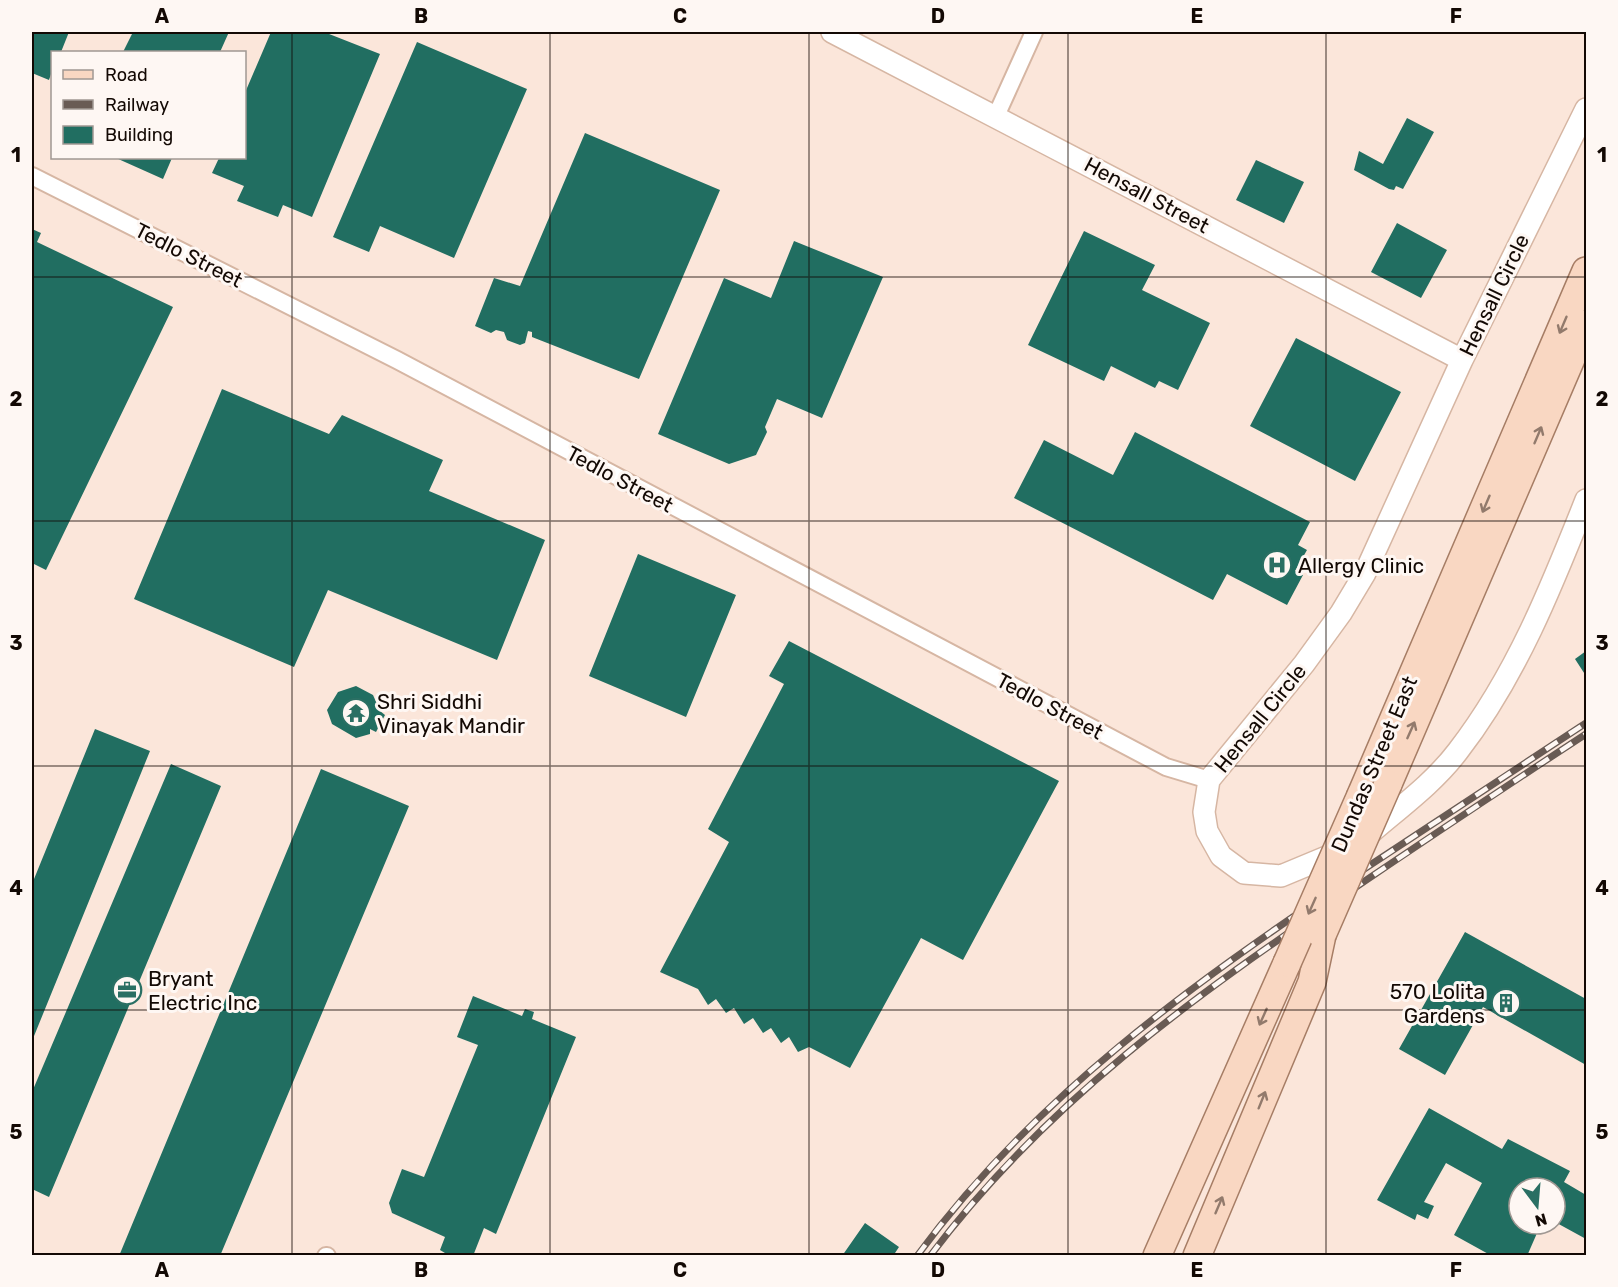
<svg xmlns="http://www.w3.org/2000/svg" width="1618" height="1287" font-family="Rubik,sans-serif">
  <rect width="100%" height="100%" fill="#fbe6da"/>
  <path fill="#216e61" d="M32,32H69L61,52H52V71L49,80L32,73Z
    M133,32H229L220,52H123Z
    M271,32H324L380,54L312,217L283,205L278,217L237,201L244,186L212,173L219,158H244V95Z
    M417,42L527,89L454,258L380,226L369,252L333,237Z
    M1407,118L1434,132L1403,189L1396,186L1394,190L1389,189L1354,170L1359,151L1383,164Z
    M585,133L720,190L639,379L532,337V332L528,331L525,343L520,345L507,340L504,332L496,330L491,333L475,326L494,278L520,286Z
    M116,158H172L163,179Z
    M1256,160L1304,182L1284,223L1236,200Z
    M1397,223L1447,250L1421,298L1371,272Z
    M32,229L41,233L37,242L173,307L46,570L32,563Z
    M1084,231L1155,265L1142,290L1210,323L1178,390L1159,381L1155,388L1111,366L1104,381L1028,345Z
    M794,241L883,277L822,418L777,399L765,427L767,432L756,455L729,464L658,434L724,278L771,298Z
    M1296,338L1401,392L1355,481L1250,426Z
    M222,389L329,434L342,415L443,460L429,491L545,540L497,660L328,590L294,667L134,599Z
    M1135,432L1310,522L1298,545L1307,550L1295,571L1303,575L1287,605L1227,574L1213,600L1014,498L1044,440L1113,475Z
    M638,554L736,595L686,717L589,676Z
    M789,641L1059,781L963,960L921,938L850,1068L809,1047L798,1052L789,1037L781,1043L771,1028L763,1033L753,1018L744,1024L734,1008L726,1013L716,999L708,1005L698,989L660,972L729,842L708,829L784,684L769,676Z
    M1586,651V676L1575,659Z
    M356,686L373,695L380,711L385,715L376,732L370,729V734L356,738L332,724L327,710L338,692Z
    M95,729L150,751L32,1041V884Z
    M171,764L221,786L49,1197L32,1189V1092Z
    M321,769L409,806L220,1256H119Z
    M1465,932L1586,999V1065L1483,1007L1445,1075L1399,1049Z
    M473,996L522,1016L525,1009L534,1012L532,1019L576,1037L496,1234L484,1228L473,1256H450L440,1250L445,1237L392,1213L389,1203L402,1169L424,1177L478,1045L457,1037Z
    M1429,1108L1502,1149L1508,1139L1570,1171L1564,1182L1586,1195V1239L1555,1222V1188H1519V1224H1541L1527,1256H1492L1454,1235L1482,1183L1446,1163L1424,1202L1434,1206L1428,1219L1417,1214L1415,1220L1377,1200Z
    M865,1223L899,1247L893,1256H842Z"/>
  <g fill="none" stroke-linecap="round" stroke-linejoin="round">
    <g stroke="#d6b6a3" stroke-width="20">
      <path id="minor" d="M996,116L1034,32
        M32,176L397,360L1166,767L1209,780
        M326,1256H327"/>
    </g>
    <g stroke="#d6b6a3" stroke-width="24">
      <path id="tertiary" d="M832,32L1462,360
        M1368,835C1399,808 1433,784 1458,751C1516,676 1551,588 1586,500
        M1341,851L1281,876L1244,873L1221,856L1207,831L1204,812L1209,780L1304,664L1341,613L1365,573L1462,360L1586,109"/>
    </g>
    <g stroke="#a67d65" stroke-width="30">
      <path id="primary" d="M1388,784L1586,324
        M1361,795L1586,271
        M1157,1256L1287,963
        M1197,1256L1312,982L1322,935"/>
    </g>
    <use href="#minor" stroke="#fff" stroke-width="16"/>
    <use href="#tertiary" stroke="#fff" stroke-width="21"/>
    <use href="#primary" stroke="#f9d7c2" stroke-width="27"/>
    <g stroke="#695b54" stroke-width="7">
      <path id="rail" d="M917,1256C1033,1098 1192,984 1352,877C1430,826 1508,774 1586,723
        M930,1256C1046,1102 1195,995 1353,889C1430,837 1508,785 1586,734"/>
    </g>
    <use href="#rail" stroke="#fef7f3" stroke-width="4.5" stroke-dasharray="14" stroke-linecap="butt"/>
    <g stroke="#a67d65" stroke-width="30" stroke-linecap="butt">
      <path id="primary-bridge" d="M1322,935L1388,784
        M1287,963L1361,795"/>
    </g>
    <use href="#primary-bridge" stroke="#f9d7c2" stroke-width="27"/>
  </g>
  <defs><path id="oneway-shaft" d="M-6 0H5M1.5-3L5.5 0L1.5 3" fill="none" stroke-width="1.6" stroke-linecap="round" stroke-linejoin="round" transform="scale(1.5)"/></defs>
  <g stroke="#927a6c">
    <use href="#oneway-shaft" transform="translate(1563 325) rotate(113)"/>
    <use href="#oneway-shaft" transform="translate(1538 435) rotate(-67)"/>
    <use href="#oneway-shaft" transform="translate(1486 504) rotate(113)"/>
    <use href="#oneway-shaft" transform="translate(1411 730) rotate(-66)"/>
    <use href="#oneway-shaft" transform="translate(1312 906) rotate(114)"/>
    <use href="#oneway-shaft" transform="translate(1263 1017) rotate(114)"/>
    <use href="#oneway-shaft" transform="translate(1262 1100) rotate(-68)"/>
    <use href="#oneway-shaft" transform="translate(1219 1205) rotate(-67)"/>
  </g>
  <path fill="none" stroke="#130904" stroke-width="1.5" stroke-opacity="0.55" d="M292,32V1256M550,32V1256M809,32V1256M1068,32V1256M1326,32V1256M32,277H1586M32,521H1586M32,766H1586M32,1010H1586"/>
  <defs>
    <g id="hospital-ring" transform="scale(1.5)"><circle r="9.5" fill="#fef7f3" stroke="#2a6f63" stroke-width="1.5"/><path d="M-5-5h3v3.5h4V-5h3V5h-3V1.5h-4V5h-3Z" fill="#2a6f63"/></g>
    <g id="temple-ring" transform="scale(1.5)"><circle r="9.5" fill="#fef7f3" stroke="#2a6f63" stroke-width="1.5"/><path d="M0-6L5-2H3V0L6.5 2.5H4V6H1.5V3h-3V6H-4V2.5H-6.5L-3 0V-2H-5Z" fill="#2a6f63"/></g>
    <g id="office-ring" transform="scale(1.5)"><circle r="9.5" fill="#fef7f3" stroke="#2a6f63" stroke-width="1.5"/><path d="M-6-3h4V-5.5h4V-3h4V5H-6ZM-1-4.5V-3h2v-1.5ZM-6 0V1H6V0Z" fill="#2a6f63"/></g>
    <g id="building-ring" transform="scale(1.5)"><circle r="9.5" fill="#fef7f3" stroke="#2a6f63" stroke-width="1.5"/><path d="M-4-6H4V6H1V3H-1V6H-4ZM-2.5-4.3h1.7v1.8h-1.7ZM.8-4.3h1.7v1.8H.8ZM-2.5-1h1.7V.8h-1.7ZM.8-1h1.7V.8H.8Z" fill="#2a6f63"/></g>
  </defs>
  <g fill-rule="evenodd">
    <use href="#hospital-ring" x="1277" y="565"/>
    <use href="#temple-ring" x="356" y="713"/>
    <use href="#office-ring" x="127" y="990"/>
    <use href="#building-ring" x="1506" y="1003"/>
  </g>
  <g text-anchor="middle" dominant-baseline="central" stroke-width="6" stroke-linejoin="round" paint-order="stroke">
    <g font-size="21" fill="#130904" stroke="#fef7f3">
      <text transform="translate(1147 195) rotate(28)">Hensall Street</text>
      <text transform="translate(189 255) rotate(27)">Tedlo Street</text>
      <text transform="translate(1494 295) rotate(-64)">Hensall Circle</text>
      <text transform="translate(620 479) rotate(28)">Tedlo Street</text>
      <text transform="translate(1050 706) rotate(28)">Tedlo Street</text>
      <text transform="translate(1260 718) rotate(-51)">Hensall Circle</text>
      <text transform="translate(1374 764) rotate(-67)">Dundas Street East</text>
    </g>
    <g font-size="21" fill="#130904" stroke="#fef7f3" text-anchor="start">
      <text x="1298" y="565">Allergy Clinic</text>
      <text x="377" y="701">Shri Siddhi<tspan x="377" dy="24">Vinayak Mandir</tspan></text>
      <text x="148" y="978">Bryant<tspan x="148" dy="24">Electric Inc</tspan></text>
      <text x="1485" y="991" text-anchor="end">570 Lolita<tspan x="1485" dy="24">Gardens</tspan></text>
    </g>
  </g>
  <rect width="1618" height="1287" fill="none" stroke="#fef7f3" stroke-width="66"/>
  <rect x="51" y="51" width="195" height="108" fill="#fef7f3" stroke="#a09893" stroke-width="1.5"/>
  <rect x="63" y="70" width="30" height="9" fill="#f9d7c2" stroke="#a09893" stroke-width="1.5"/>
  <text x="105" y="81" font-size="18" fill="#130904">Road</text>
  <rect x="63" y="100" width="30" height="9" fill="#695b54" stroke="#a09893" stroke-width="1.5"/>
  <text x="105" y="111" font-size="18" fill="#130904">Railway</text>
  <rect x="63" y="126" width="30" height="18" fill="#216e61" stroke="#a09893" stroke-width="1.5"/>
  <text x="105" y="141" font-size="18" fill="#130904">Building</text>
  <g transform="translate(1537 1206) rotate(164)"><circle r="28" fill="#fef7f3" stroke="#a09893" stroke-width="1.5"/>
  <path d="M0-4.5L10 22L0 15L-10 22Z" fill="#2a6f63"/>
  <text y="-9" font-size="16" font-weight="bold" text-anchor="middle" fill="#130904">N</text>
  </g>
  <rect x="33" y="33" width="1552" height="1221" fill="none" stroke="#130904" stroke-width="2"/>
  <g font-size="20" text-anchor="middle" font-weight="bold" fill="#130904">
    <text x="162" y="23">A</text>
    <text x="421" y="23">B</text>
    <text x="680" y="23">C</text>
    <text x="938" y="23">D</text>
    <text x="1197" y="23">E</text>
    <text x="1456" y="23">F</text>
    <text x="16" y="162">1</text>
    <text x="1602" y="162">1</text>
    <text x="16" y="406">2</text>
    <text x="1602" y="406">2</text>
    <text x="16" y="650">3</text>
    <text x="1602" y="650">3</text>
    <text x="16" y="895">4</text>
    <text x="1602" y="895">4</text>
    <text x="16" y="1139">5</text>
    <text x="1602" y="1139">5</text>
    <text x="162" y="1277">A</text>
    <text x="421" y="1277">B</text>
    <text x="680" y="1277">C</text>
    <text x="938" y="1277">D</text>
    <text x="1197" y="1277">E</text>
    <text x="1456" y="1277">F</text>
  </g>
</svg>
